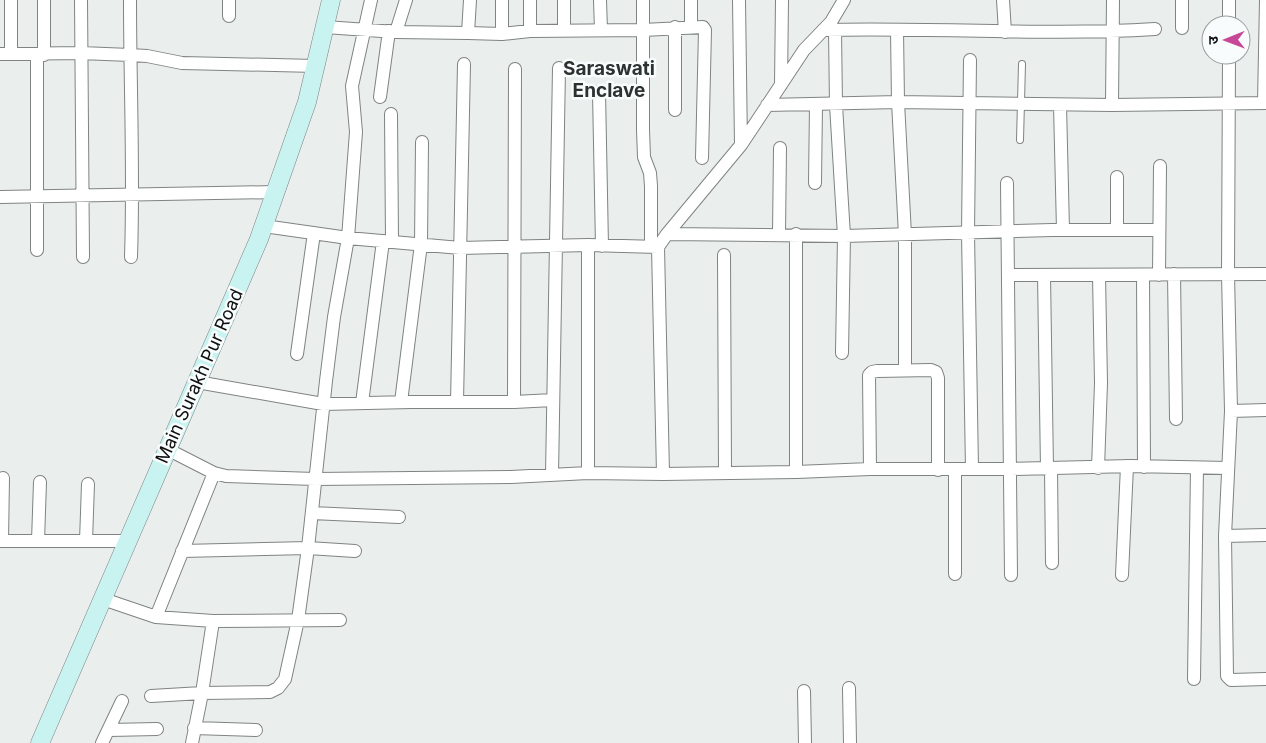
<svg xmlns="http://www.w3.org/2000/svg" width="1266" height="743" font-family="Inter,'Noto Sans Devanagari',sans-serif">
  <rect width="100%" height="100%" fill="#eaefee"/>
  <g fill="none" stroke-linecap="round" stroke-linejoin="round">
    <g stroke="#7f8382" stroke-width="8">
      <path id="lane" d="M1020,140L1022,64"/>
    </g>
    <g stroke="#7f8382" stroke-width="14">
      <path id="street" d="M11,0V54
        M44,0V55
        M81,0L83,257
        M130,0C130,86 134,171 131,257
        M502,0V34
        M530,0V31
        M564,0V30
        M600,0L601,30
        M643,0V130L644,157L650,173L651,186V247
        M739,0L741,145
        M1003,0L1005,32
        M229,16V0
        M1229,25V0
        M325,27L396,32L468,33L470,0
        M675,27V110
        M691,27V0
        M1182,28V0
        M823,30C934,27 1044,36 1155,29
        M835,30L836,105L844,236L842,353
        M897,30L898,102L905,235V370
        M396,32L406,0
        M468,33L502,34L530,31L643,30L703,27L705,30L702,158
        M0,54L81,53L130,55L147,56L182,63L316,66
        M1229,55L1228,274L1231,411L1225,536L1227,676L1231,680L1266,679
        M970,60L968,233L972,469
        M781,85L782,0
        M599,92L602,246
        M380,97L389,31
        M1264,103L1266,0
        M767,105L898,102L1112,105L1266,103
        M1060,105L1063,230
        M1112,105L1113,0
        M391,114L392,241
        M1117,177V229
        M815,183L816,105
        M1007,183L1011,575
        M0,197L276,192
        M264,226L348,238L460,248L588,245L658,247
        M667,234L844,236L1052,230H1159
        M779,234L780,148
        M796,234V472
        M588,245V473
        M37,250V55
        M724,255L725,473
        M1174,274L1176,419
        M1008,275L1266,274
        M1044,275L1047,469
        M1143,275L1144,467
        M1159,275L1160,166
        M297,354L314,233
        M197,382L323,404L411,402H514L553,400
        M401,402L421,244L422,142
        M457,402L464,64
        M514,402L515,69
        M362,403L383,241
        M1231,411L1266,410
        M167,449L214,473L226,476L315,479L511,477L588,473L663,474L796,472L870,469H1011L1131,466L1228,468
        M1051,468L1052,563
        M1098,468L1101,383L1099,275
        M870,469L869,375L872,372L877,371L931,370L936,372L938,378V470
        M955,470V574
        M663,474L658,247L667,234L741,145L804,50L831,22L844,0
        M552,475L559,68
        M312,513L399,517
        M1225,536L1266,535
        M0,541H127
        M2,541L3,478
        M38,541L40,482
        M86,541L88,484
        M182,551L308,548L355,551
        M1122,575L1127,466
        M103,599L156,617L213,621L340,620
        M156,617L214,473
        M1194,679L1197,468
        M849,688L850,743
        M804,691L805,743
        M151,696L202,693L270,692L278,688L285,679L298,620L308,548L326,381L334,317L348,238L356,132L352,86L371,0
        M194,728L256,730
        M109,730L157,729
        M102,743L122,701
        M192,743L202,693L213,621"/>
    </g>
    <g stroke="#7f8382" stroke-width="19">
      <path id="secondary" d="M40,743L259,239L307,102L331,0"/>
    </g>
    <use href="#lane" stroke="#fff" stroke-width="6"/>
    <use href="#street" stroke="#fff" stroke-width="12"/>
    <use href="#secondary" stroke="#c9f3f0" stroke-width="18"/>
  </g>
  <g text-anchor="middle" dominant-baseline="central" stroke-width="5" stroke-linejoin="round" paint-order="stroke">
    <g font-size="18" fill="#0d0e0e" stroke="#f8fcfc">
      <text transform="translate(199 376) rotate(-66)">Main Surakh Pur Road</text>
    </g>
    <g font-size="19" font-weight="bold" fill="#2d3130" stroke="#f8fcfc">
      <text x="609" y="68">Saraswati<tspan x="609" dy="22">Enclave</tspan></text>
    </g>
  </g>
  <g transform="translate(1226 40) rotate(269)"><circle r="24" fill="#f8fcfc" stroke="#9a9d9d"/>
  <path d="M0-4L9 19L0 12L-9 19Z" fill="#c74896"/>
  <text y="-8" font-size="14" font-weight="bold" text-anchor="middle" fill="#0d0e0e">उ</text>
  </g>
</svg>
